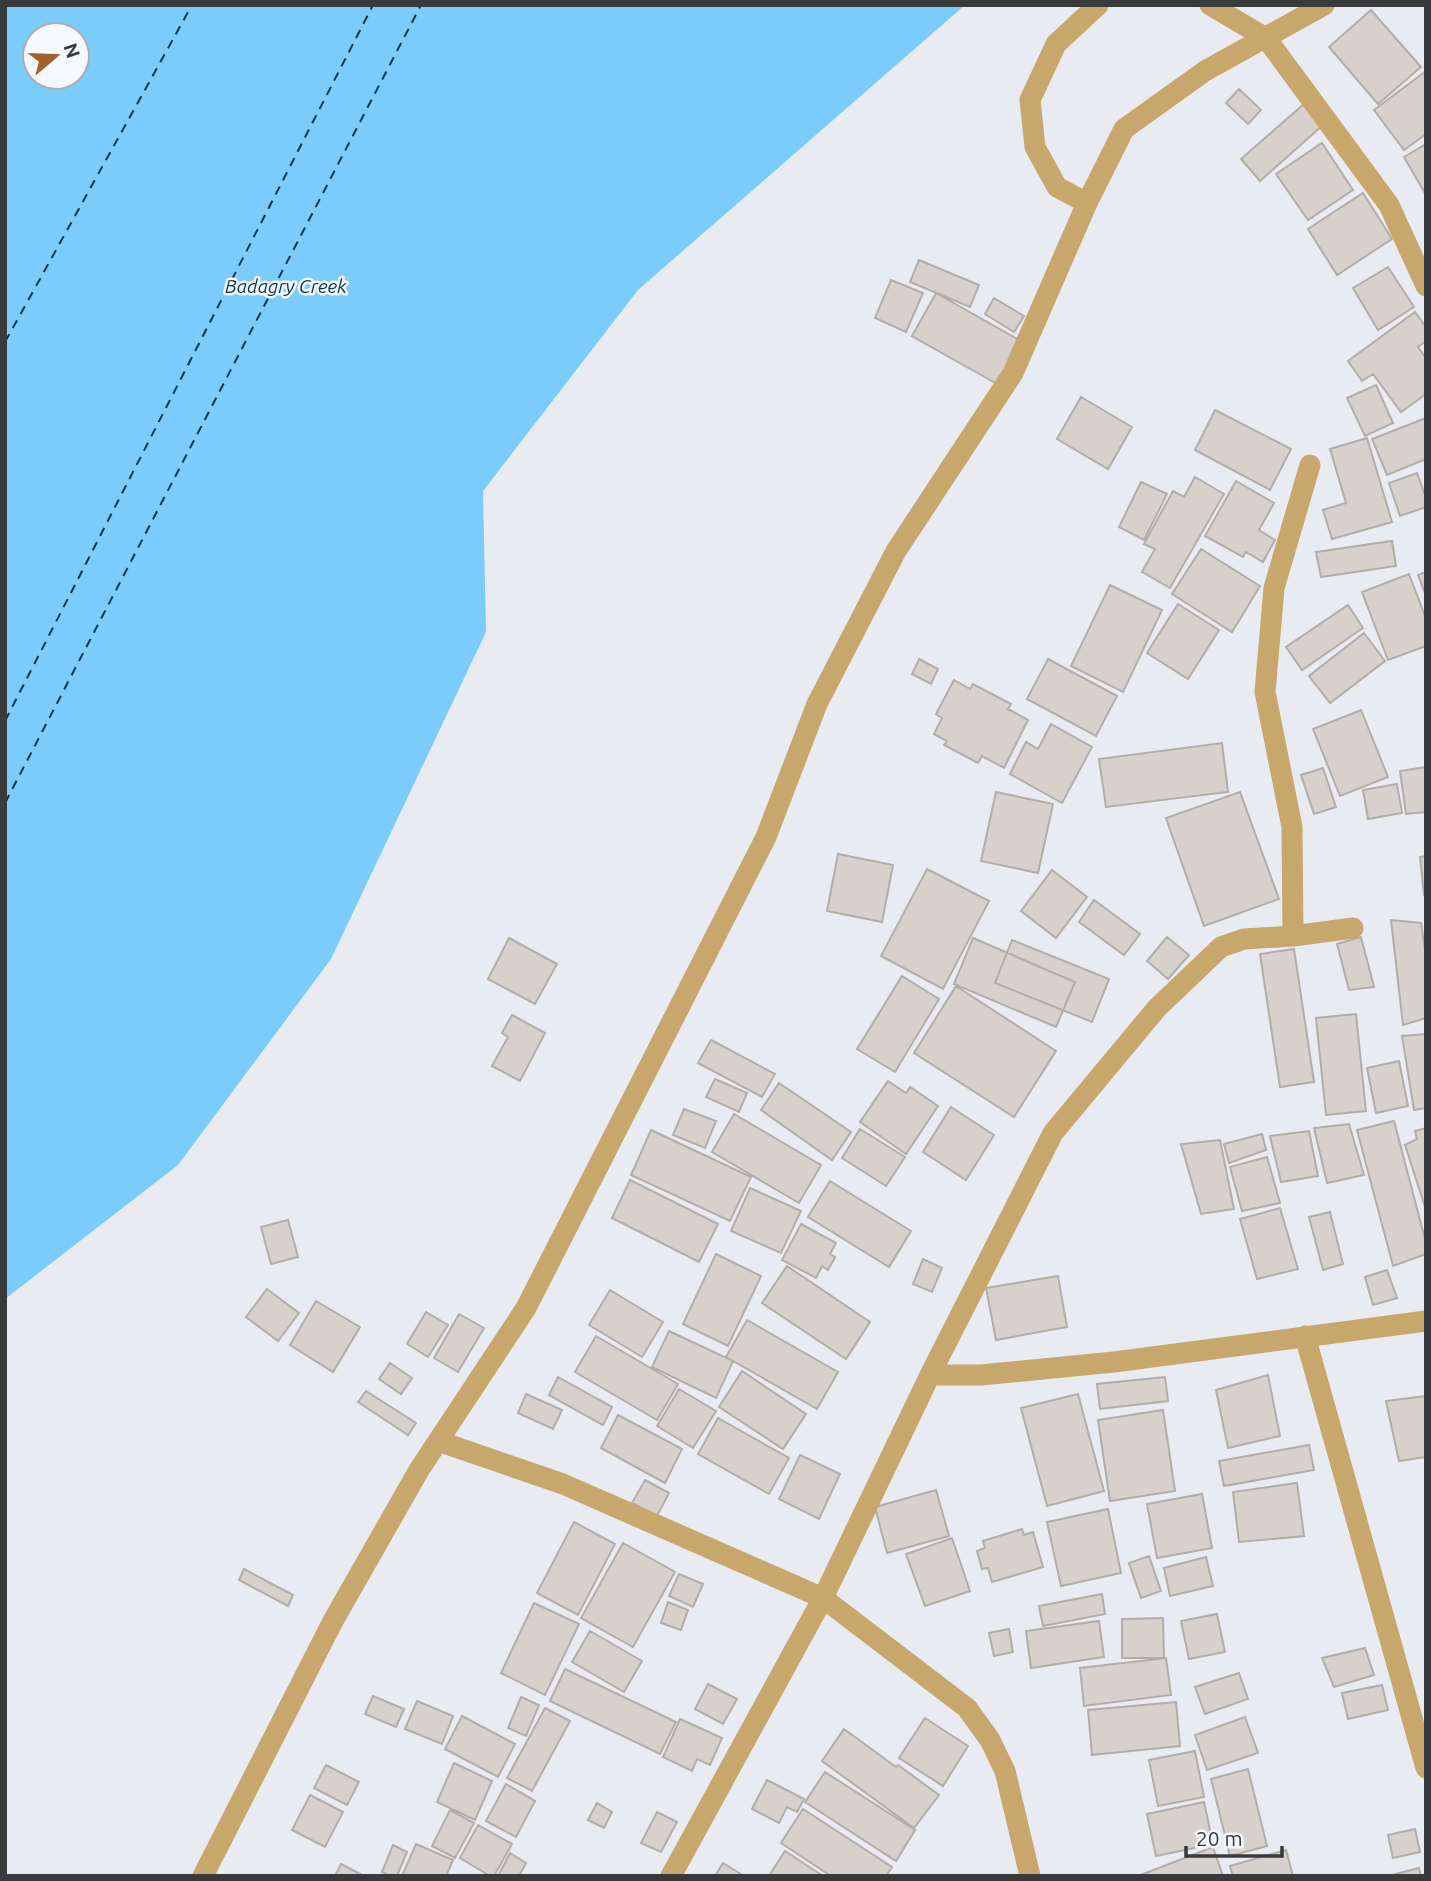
<svg xmlns="http://www.w3.org/2000/svg" width="1431" height="1881" font-family="Ubuntu,sans-serif">
  <rect width="100%" height="100%" fill="#e8ebf1"/>
  <path fill="#7bccfa" fill-rule="evenodd" d="M5,5H965L638,290L483,491L486,632L331,959L178,1165L5,1299ZM35,35H77V77H35Z"/>
  <g fill="none" stroke-linecap="round" stroke-linejoin="round">
    <path stroke="#07384f" stroke-width="2" stroke-dasharray="9 7" stroke-linecap="butt" d="M5,342L192,5
      M5,721L373,5
      M5,803L421,5"/>
  </g>
  <path fill="#d7d1cd" stroke="#b3adaa" stroke-width="2" d="M1371,10L1421,67L1378,104L1329,47Z
    M1426,71V134L1404,150L1374,110Z
    M1239,89L1261,110L1248,124L1226,103Z
    M1304,104L1322,126L1260,181L1241,159Z
    M1322,143L1353,190L1308,220L1276,174Z
    M1426,144V195L1404,157Z
    M1363,193L1392,239L1337,275L1308,229Z
    M919,260L979,285L970,307L910,282Z
    M1388,267L1414,307L1378,330L1353,288Z
    M891,280L923,293L906,332L875,318Z
    M936,293L1021,341L997,384L912,336Z
    M994,298L1024,316L1014,332L985,314Z
    M1415,312L1426,327V341L1418,347L1426,358V394L1401,412L1373,374L1362,381L1348,361Z
    M1376,385L1393,423L1365,436L1347,398Z
    M1081,397L1132,427L1108,469L1057,439Z
    M1215,410L1291,449L1270,490L1195,450Z
    M1426,418V459L1387,475L1372,439Z
    M1367,438L1392,522L1332,539L1323,510L1346,503L1330,449Z
    M1417,473L1426,498V507L1400,516L1389,483Z
    M1195,477L1224,494L1170,588L1142,572L1155,549L1144,544L1173,491L1184,497Z
    M1236,481L1274,503L1259,530L1275,540L1263,562L1246,552L1243,557L1205,536Z
    M1141,482L1167,494L1144,540L1119,527Z
    M1392,541L1396,566L1321,577L1316,552Z
    M1201,549L1260,586L1232,632L1172,594Z
    M1426,572V596L1418,575Z
    M1409,574L1426,619V646L1388,660L1362,592Z
    M1110,585L1162,610L1123,692L1071,666Z
    M1178,604L1219,630L1188,679L1147,653Z
    M1348,605L1363,628L1302,670L1286,647Z
    M1364,633L1385,661L1330,703L1309,676Z
    M919,659L938,669L931,684L912,674Z
    M1048,659L1117,696L1096,736L1027,699Z
    M954,680L970,689L973,684L1011,704L1008,709L1028,720L1004,768L982,756L978,763L944,745L947,741L934,734L942,718L936,714Z
    M1361,710L1388,777L1340,796L1313,729Z
    M1051,724L1092,747L1062,803L1010,774L1026,742L1038,749Z
    M1222,743L1228,792L1106,807L1099,759Z
    M1426,767V812L1406,814L1400,771Z
    M1323,768L1336,807L1314,814L1301,775Z
    M1397,784L1402,813L1368,819L1363,790Z
    M996,792L1053,804L1038,873L981,861Z
    M1240,792L1279,899L1204,926L1166,818Z
    M838,854L893,865L882,922L827,911Z
    M1426,856V895H1424L1420,857Z
    M927,869L989,901L943,989L881,956Z
    M1052,870L1087,897L1056,938L1021,911Z
    M1094,900L1140,934L1124,955L1079,922Z
    M1391,920L1421,923L1426,956V1018L1403,1025Z
    M1167,937L1189,955L1168,979L1147,961Z
    M1361,937L1374,987L1349,990L1337,944Z
    M509,938L557,964L535,1004L488,979Z
    M973,938L1075,982L1056,1027L954,984Z
    M1012,940L1109,979L1092,1022L995,983Z
    M1294,949L1314,1082L1280,1087L1260,954Z
    M902,976L939,999L895,1072L857,1049Z
    M956,986L1056,1051L1014,1117L914,1053Z
    M1356,1014L1366,1111L1326,1115L1316,1018Z
    M512,1015L545,1033L520,1081L492,1066L508,1037L502,1033Z
    M1426,1034V1108L1414,1110L1402,1036Z
    M711,1040L775,1074L762,1097L698,1063Z
    M1399,1061L1408,1106L1376,1113L1367,1068Z
    M715,1079L747,1093L739,1112L706,1097Z
    M888,1081L906,1093L910,1087L938,1106L906,1154L860,1122Z
    M779,1083L851,1132L832,1160L761,1110Z
    M951,1107L994,1135L966,1180L923,1152Z
    M684,1109L716,1121L705,1148L673,1135Z
    M734,1114L821,1165L799,1203L712,1152Z
    M1394,1121L1426,1243V1254L1393,1266L1357,1130Z
    M1349,1124L1364,1175L1327,1183L1314,1128Z
    M1426,1128V1207H1425L1405,1145L1417,1139L1415,1131Z
    M860,1129L905,1157L886,1186L842,1158Z
    M651,1130L751,1177L730,1221L631,1175Z
    M1309,1131L1318,1176L1281,1182L1270,1136Z
    M1262,1134L1266,1150L1229,1163L1224,1144Z
    M1220,1140L1234,1209L1201,1214L1181,1144Z
    M1267,1157L1280,1203L1242,1211L1230,1167Z
    M630,1180L718,1224L699,1262L612,1218Z
    M830,1181L911,1231L889,1267L808,1217Z
    M750,1188L801,1211L781,1253L731,1231Z
    M1280,1208L1298,1269L1257,1279L1240,1219Z
    M1330,1212L1343,1264L1323,1270L1309,1217Z
    M288,1220L298,1257L271,1264L261,1227Z
    M801,1224L836,1243L830,1254L835,1257L828,1270L822,1266L816,1278L782,1260Z
    M716,1254L761,1276L728,1346L683,1324Z
    M923,1259L942,1268L932,1292L913,1284Z
    M787,1266L870,1322L846,1359L762,1303Z
    M1387,1270L1397,1298L1373,1305L1365,1277Z
    M1058,1276L1067,1327L996,1340L986,1288Z
    M267,1289L299,1313L278,1341L246,1317Z
    M610,1290L663,1322L642,1357L589,1325Z
    M316,1301L360,1327L333,1372L290,1345Z
    M426,1312L448,1325L428,1357L407,1344Z
    M459,1314L484,1328L458,1372L434,1358Z
    M747,1320L838,1372L817,1409L726,1357Z
    M669,1331L733,1361L716,1398L652,1367Z
    M596,1336L678,1384L657,1420L575,1372Z
    M390,1363L412,1378L401,1394L379,1379Z
    M742,1371L806,1414L783,1449L719,1407Z
    M1268,1375L1280,1436L1228,1448L1216,1390Z
    M558,1377L612,1407L603,1425L549,1395Z
    M1165,1377L1168,1401L1100,1409L1097,1384Z
    M679,1389L716,1411L693,1448L657,1426Z
    M366,1391L416,1423L408,1435L358,1402Z
    M526,1394L562,1410L553,1429L518,1413Z
    M1078,1394L1104,1491L1047,1506L1021,1408Z
    M1426,1396V1457L1399,1461L1386,1401Z
    M1163,1410L1175,1491L1110,1501L1098,1420Z
    M618,1415L682,1449L665,1483L601,1448Z
    M718,1418L789,1458L769,1494L698,1454Z
    M1309,1445L1314,1470L1224,1486L1219,1461Z
    M800,1455L840,1474L819,1519L779,1499Z
    M645,1480L669,1493L657,1516L632,1503Z
    M1297,1483L1304,1536L1239,1542L1233,1492Z
    M936,1490L949,1536L887,1553L875,1507Z
    M1202,1494L1212,1548L1157,1558L1147,1504Z
    M1108,1509L1121,1573L1061,1586L1047,1522Z
    M574,1522L615,1544L578,1615L537,1593Z
    M1022,1529L1024,1535L1033,1532L1043,1567L992,1582L988,1568L982,1569L977,1551L985,1548L983,1541Z
    M952,1538L970,1591L925,1606L906,1554Z
    M623,1543L675,1572L633,1647L581,1618Z
    M1149,1556L1161,1591L1141,1598L1129,1563Z
    M1206,1557L1213,1586L1170,1596L1164,1568Z
    M244,1569L293,1595L288,1606L239,1580Z
    M679,1574L703,1584L693,1607L669,1596Z
    M1102,1594L1105,1614L1043,1626L1039,1606Z
    M668,1602L688,1610L681,1630L661,1623Z
    M534,1603L579,1624L545,1695L501,1673Z
    M1217,1614L1225,1652L1189,1659L1181,1621Z
    M1163,1618L1164,1658H1122V1619Z
    M1099,1621L1104,1657L1031,1668L1026,1631Z
    M1009,1629L1013,1652L994,1656L989,1633Z
    M590,1631L642,1661L624,1692L572,1662Z
    M1365,1648L1374,1675L1334,1687L1322,1658Z
    M1166,1658L1171,1695L1084,1706L1080,1668Z
    M565,1669L676,1722L660,1754L550,1701Z
    M1239,1673L1248,1699L1205,1714L1195,1687Z
    M708,1684L737,1699L723,1724L695,1709Z
    M1382,1685L1388,1710L1348,1719L1342,1693Z
    M373,1696L404,1709L396,1727L365,1714Z
    M521,1697L539,1705L526,1736L508,1728Z
    M417,1701L453,1716L442,1744L405,1729Z
    M1176,1702L1180,1746L1092,1755L1088,1710Z
    M545,1708L570,1721L532,1791L507,1778Z
    M462,1716L515,1744L498,1777L445,1749Z
    M1245,1717L1258,1753L1207,1770L1195,1735Z
    M925,1718L968,1746L943,1786L899,1758Z
    M680,1719L722,1738L710,1765L697,1759L692,1771L663,1757Z
    M844,1729L896,1767L898,1765L939,1795L914,1828L822,1761Z
    M1195,1751L1204,1797L1158,1806L1149,1760Z
    M454,1763L492,1781L475,1820L437,1802Z
    M326,1765L359,1782L347,1805L314,1788Z
    M1248,1769L1267,1846L1230,1856L1211,1779Z
    M825,1772L915,1830L896,1861L805,1802Z
    M767,1780L804,1799L797,1812L787,1807L779,1823L752,1809Z
    M506,1784L535,1801L516,1837L486,1821Z
    M310,1795L343,1812L325,1847L292,1830Z
    M1204,1802L1213,1844L1156,1856L1147,1814Z
    M597,1803L612,1812L604,1828L588,1820Z
    M803,1809L892,1867L886,1876H831L781,1843Z
    M450,1810L474,1823L455,1858L432,1846Z
    M657,1812L677,1822L661,1852L641,1843Z
    M478,1825L512,1844L494,1876H490L460,1858Z
    M1415,1829L1420,1852L1393,1858L1388,1835Z
    M416,1844L453,1860L446,1876H402Z
    M393,1845L407,1852L397,1876H391L382,1872Z
    M1213,1847L1223,1876H1138Z
    M1286,1850L1293,1876H1233L1230,1866Z
    M785,1851L823,1876H769Z
    M510,1853L526,1863L519,1876H498Z
    M723,1863L744,1876H715Z
    M341,1864L364,1876H335Z
    M1419,1868L1421,1876H1388Z"/>
  <g fill="none" stroke-linecap="round" stroke-linejoin="round">
    <path stroke="#c7a76c" stroke-width="21" d="M1210,5L1266,38L1389,205L1426,286
      M1087,203L1057,187L1035,147L1030,100L1056,44L1098,5
      M1293,936L1292,827L1265,692L1274,588L1310,465
      M1305,1336L1426,1768
      M930,1375H981L1114,1362L1426,1321
      M438,1441L563,1484L823,1598L967,1708L990,1740L1005,1771L1030,1876
      M203,1876L333,1621L419,1470L526,1308L766,837L817,704L896,551L1013,373L1087,203L1124,129L1205,71L1324,5
      M671,1876L823,1598L930,1375L1053,1133L1157,1008L1221,947L1244,939L1293,936L1353,928"/>
  </g>
  <g text-anchor="middle" dominant-baseline="central" stroke-width="5" stroke-linejoin="round" paint-order="stroke">
    <g font-size="19" font-style="italic" fill="#07384f" stroke="#f5f8fe">
      <text x="286" y="286">Badagry Creek</text>
    </g>
  </g>
  <rect width="1431" height="1881" fill="none" stroke="#393a3c" stroke-width="14"/>
  <g transform="translate(56 56) rotate(71)"><circle r="33" fill="#f5f8fe" stroke="#aaacb0" stroke-width="2"/>
  <path d="M0-5L12 26L0 18L-12 26Z" fill="#a1612b"/>
  <text y="-10" font-size="19" font-weight="bold" text-anchor="middle" fill="#393a3c">N</text>
  </g>
  <path d="M1186 1846v10h96v-10" fill="none" stroke="#393a3c" stroke-width="3.5"/>
  <text x="1196" y="1846" font-size="21" fill="#393a3c" stroke="#f5f8fe" stroke-width="5" paint-order="stroke">20 m</text>
</svg>
